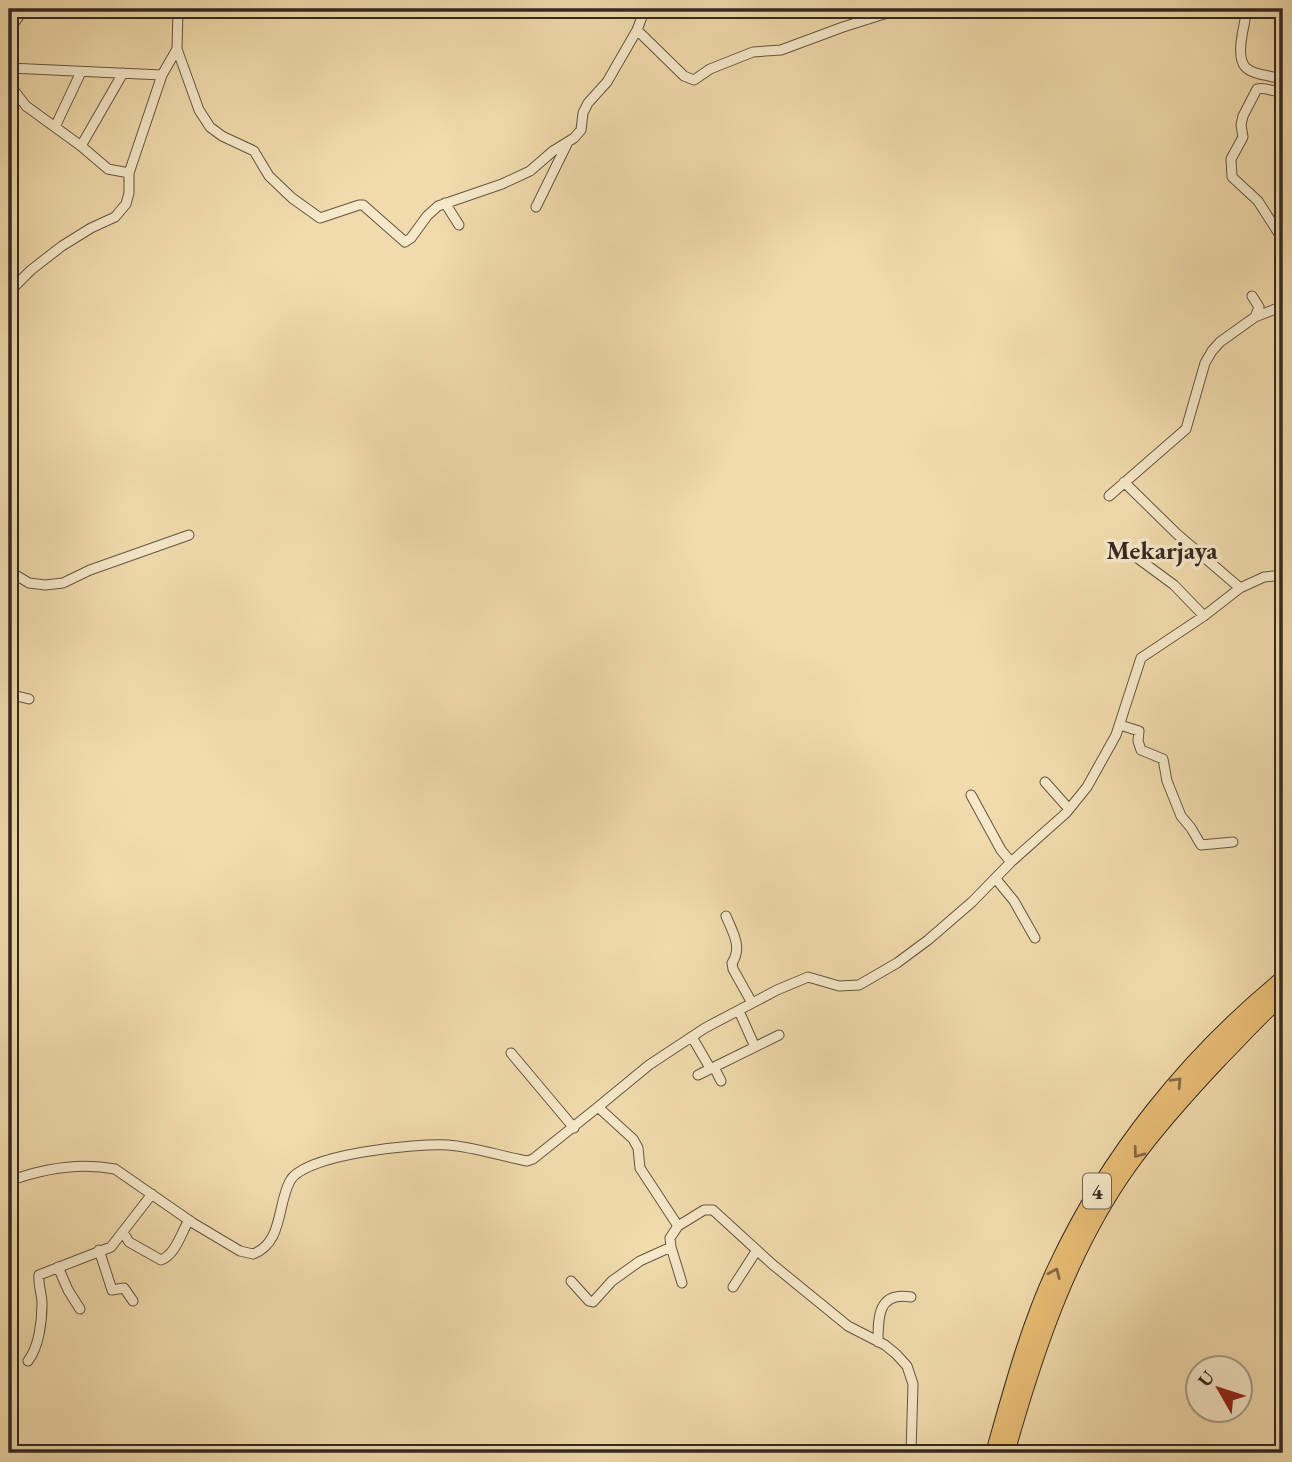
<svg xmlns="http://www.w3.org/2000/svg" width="1292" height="1462" font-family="'EB Garamond',serif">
  <rect width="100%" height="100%" fill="#f1dbac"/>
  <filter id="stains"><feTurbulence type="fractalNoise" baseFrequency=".00286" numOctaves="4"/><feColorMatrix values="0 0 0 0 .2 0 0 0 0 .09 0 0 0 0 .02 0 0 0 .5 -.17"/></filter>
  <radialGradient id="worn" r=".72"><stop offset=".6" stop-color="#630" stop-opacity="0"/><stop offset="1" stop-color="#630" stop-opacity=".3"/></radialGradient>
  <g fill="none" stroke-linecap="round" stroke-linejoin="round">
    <g stroke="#635444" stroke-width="11">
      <path id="minor" d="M1245,9C1247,19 1243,26 1242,36C1235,75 1252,72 1283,79
        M9,30L24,9
        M637,30L684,76L694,80L710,69L753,52L781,50L843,27L900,9
        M177,49L199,110L210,127L222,136L254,151L269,176L292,198L320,218L359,205H363L405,242L411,238L427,216L438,206L502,184L530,171L553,151L574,138L581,130L583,113L588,103L607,82L637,30L645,9
        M9,68L162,75
        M9,84L26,106L81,146L108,169L129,173
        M1283,91C1274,94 1267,86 1257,89L1243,116L1241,125L1243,137L1231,159L1232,177L1258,201L1283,240
        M55,127L81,72
        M81,146L123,73
        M445,203L459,225
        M536,207L567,144
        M9,292L31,270L62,246L91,228L115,217L126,204L129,193V173L162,75L177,49L178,9
        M1252,296L1259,307L1255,317L1283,306
        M1124,482L1177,534L1240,588
        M1109,496L1186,429L1205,363L1212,351L1220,342L1255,317
        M1136,557L1174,585L1204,616
        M9,571L29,583L45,585L63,583L90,570L189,535
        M9,694L29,699
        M1120,725L1139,731L1138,741L1141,750L1163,759L1167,781L1181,816L1191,828L1201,845L1233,842
        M1045,782L1069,809
        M971,795L1001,850L1011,862
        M996,879L1014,901L1035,938
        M726,916C732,931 743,947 732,963L733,969L752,1003
        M739,1011L755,1047
        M692,1037L710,1068
        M511,1053L574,1128
        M714,1067L721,1081
        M698,1075L779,1035
        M9,1181C42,1169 79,1162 115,1169L193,1223L240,1251L253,1254C283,1243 277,1205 290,1181C304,1154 417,1143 448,1145C474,1147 500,1156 527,1161L533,1159L598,1107
        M123,1232L129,1242L161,1260C176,1254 181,1233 189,1220
        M671,1247L682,1283
        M99,1250L112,1290L124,1288L133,1301
        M58,1267L68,1290L80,1309
        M571,1281L589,1301L593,1302L612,1281L640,1261L671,1247L670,1238L678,1226
        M733,1287L757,1250
        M878,1342C878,1317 878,1291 911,1297
        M28,1361C39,1347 42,1321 42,1304C42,1294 38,1285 39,1275L111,1247L152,1194
        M911,1453L913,1384L907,1366L896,1354L885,1345L848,1326L772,1264L713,1210H704L678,1226L640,1168L638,1148L633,1139L598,1107L649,1065L705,1028L777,990L808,977L839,986L859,985L897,963L928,940L972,902L1011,862L1066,813L1087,787L1116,735L1141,658L1204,616L1240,588L1264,577L1283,575"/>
    </g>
    <g stroke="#342722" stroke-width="18">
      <path id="motorway" d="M994,1453C1012,1390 1029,1325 1057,1266C1109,1155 1188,1057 1283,979
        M1006,1453C1034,1354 1068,1250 1129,1165C1156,1127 1187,1093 1219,1059C1240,1038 1260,1015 1283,995"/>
    </g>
    <use href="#minor" stroke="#f6e8c9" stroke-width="9"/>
    <use href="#motorway" stroke="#e8be76" stroke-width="16"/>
  </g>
  <defs><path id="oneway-chevron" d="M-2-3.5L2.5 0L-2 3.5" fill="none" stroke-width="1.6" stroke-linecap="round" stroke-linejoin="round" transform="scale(1.75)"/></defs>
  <g stroke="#856b48">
    <use href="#oneway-chevron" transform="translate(1177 1082) rotate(-47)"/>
    <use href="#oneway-chevron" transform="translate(1138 1153) rotate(127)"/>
    <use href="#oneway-chevron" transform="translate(1055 1273) rotate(-67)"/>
  </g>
  <g text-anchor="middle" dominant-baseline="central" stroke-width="7" stroke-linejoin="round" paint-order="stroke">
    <rect fill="#f6e8c9" stroke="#6e6154" stroke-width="2" x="1083" y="1173.5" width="28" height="35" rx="5"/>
    <g font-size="21" font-weight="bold" fill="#342722">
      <text x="1097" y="1191">4</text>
    </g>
    <g font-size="26" font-weight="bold" fill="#342722" stroke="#f6e8c9">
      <text x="1162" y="550">Mekarjaya</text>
    </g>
  </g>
  <rect width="1292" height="1462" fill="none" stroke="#f1dbac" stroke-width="35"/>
  <rect x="10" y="10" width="1271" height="1441" fill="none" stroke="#342722" stroke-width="3.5"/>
  <rect x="18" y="18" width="1257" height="1427" fill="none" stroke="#342722" stroke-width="2"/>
  <g transform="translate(1219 1389) rotate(309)"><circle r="33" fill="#f6e8c9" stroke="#a89b86" stroke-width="2"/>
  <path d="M0-5L12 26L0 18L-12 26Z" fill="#8f2418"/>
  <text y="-10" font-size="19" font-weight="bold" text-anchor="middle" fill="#342722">U</text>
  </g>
  <rect width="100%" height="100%" filter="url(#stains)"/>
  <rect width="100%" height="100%" fill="url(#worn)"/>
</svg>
